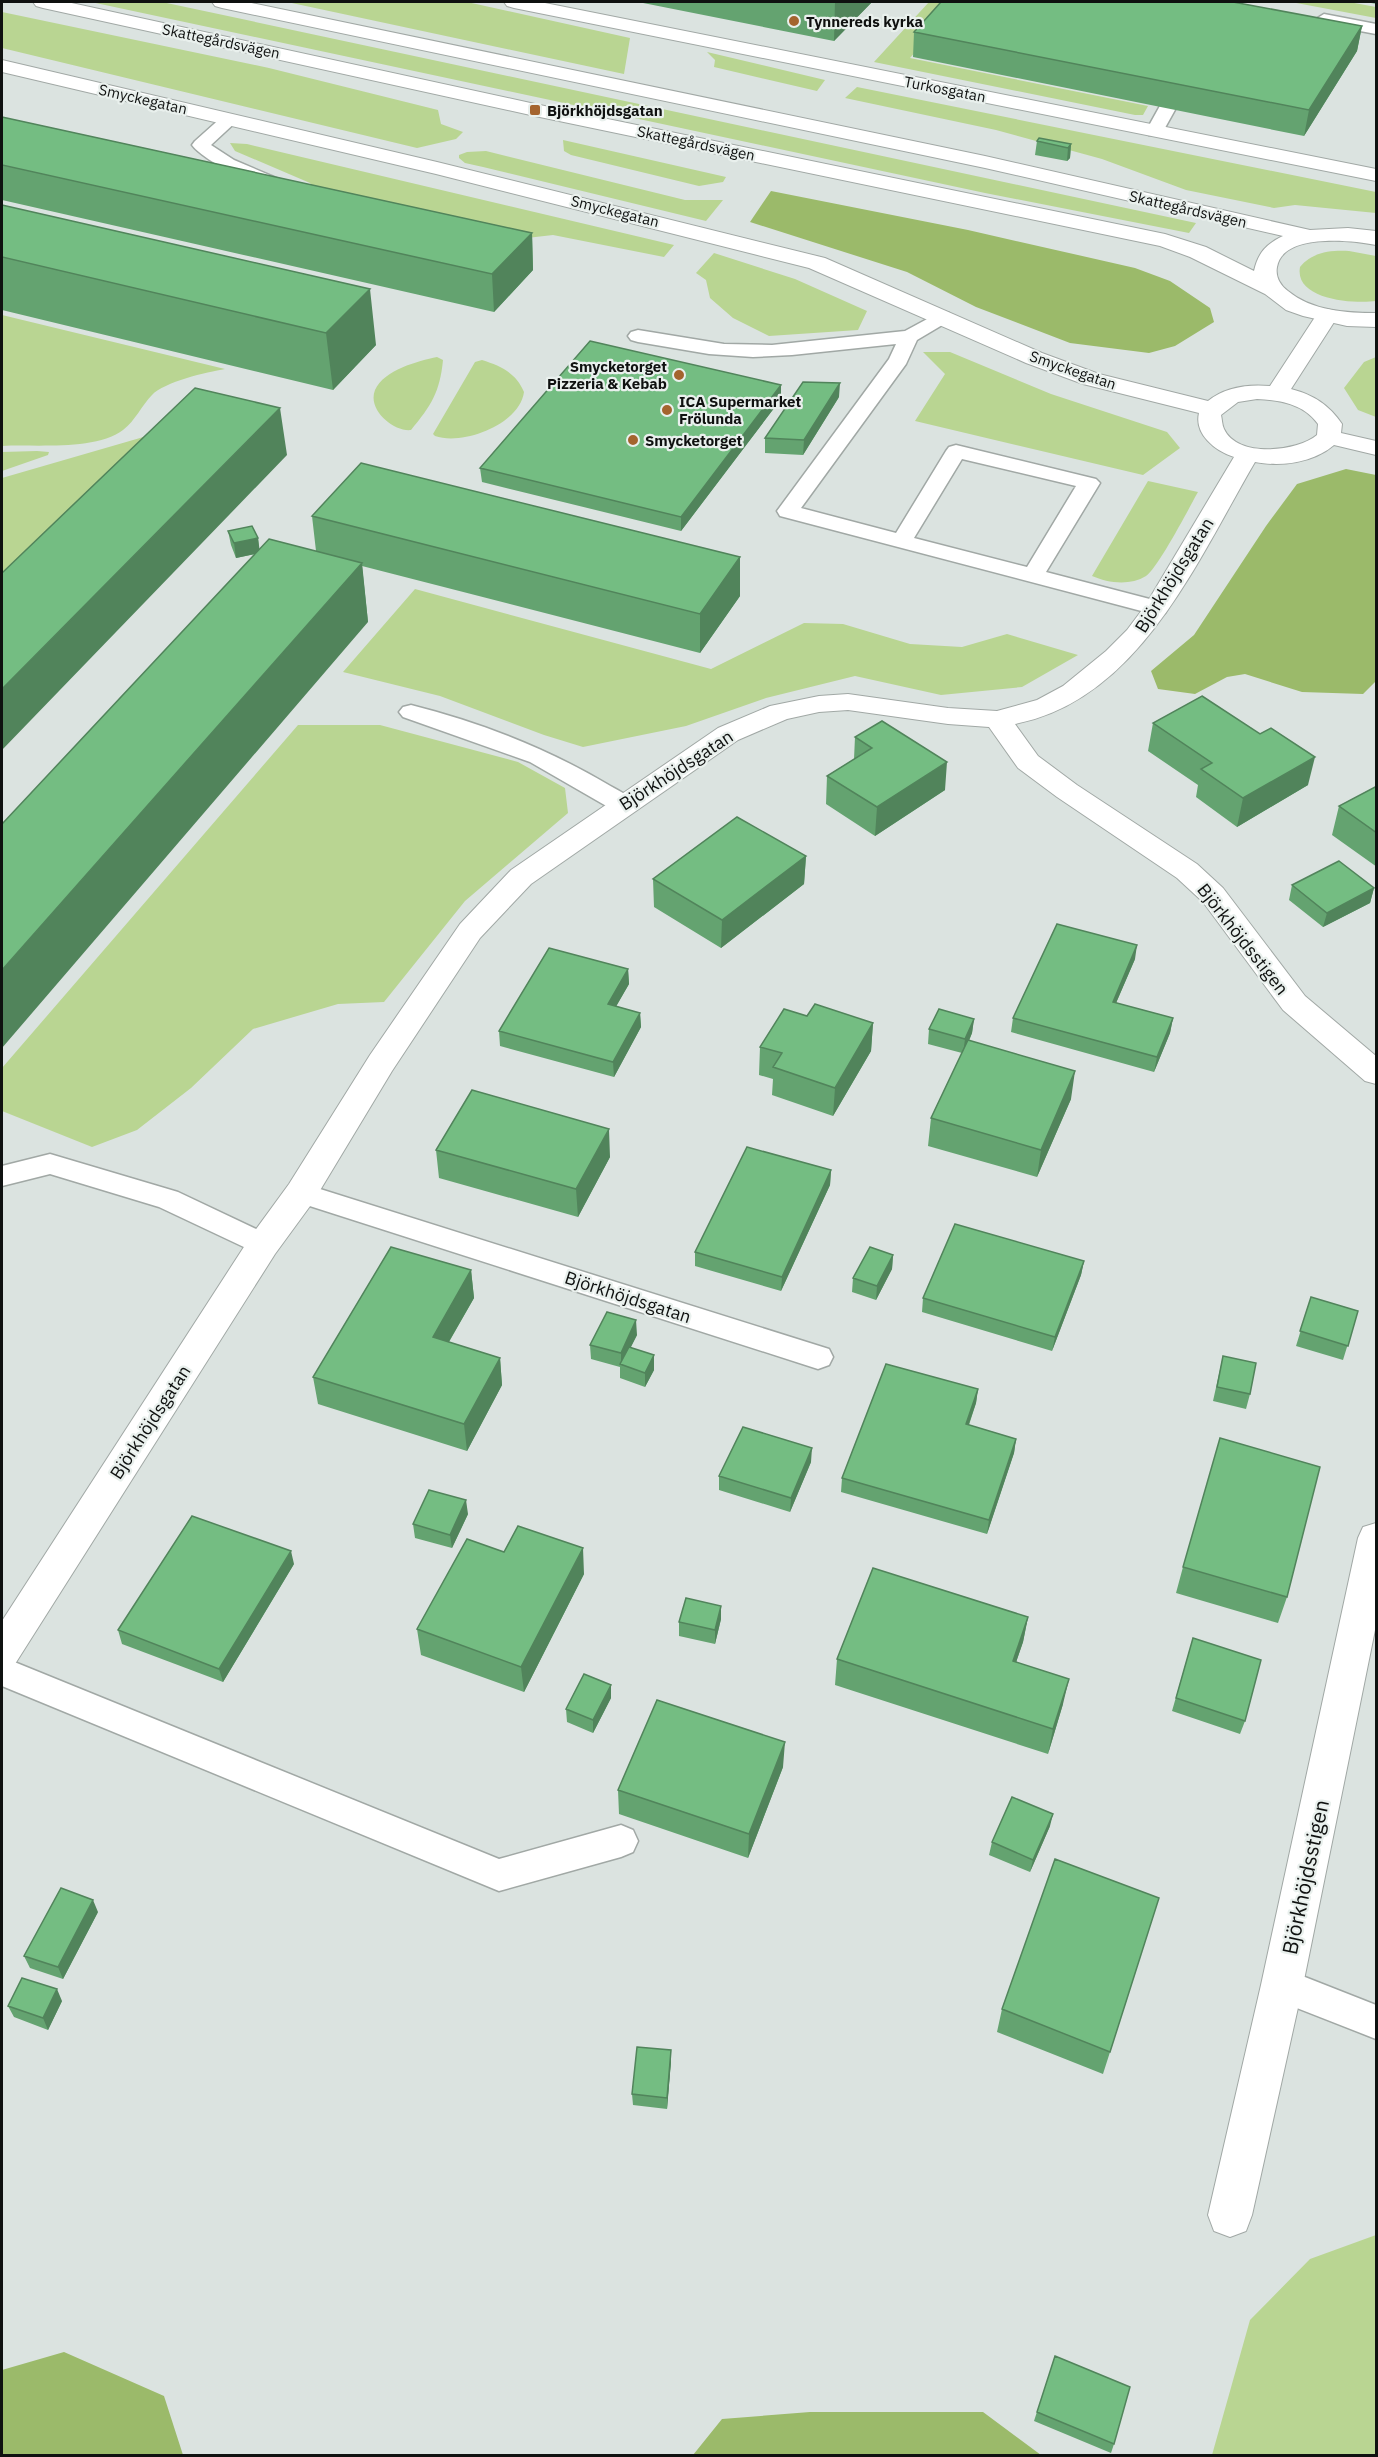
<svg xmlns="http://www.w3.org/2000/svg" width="1378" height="2457" font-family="'IBM Plex Sans',sans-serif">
  <rect width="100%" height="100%" fill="#dbe3e0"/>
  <path fill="#b9d592" d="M91,2H162L1196,223L1189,233L985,193Z
    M287,2H467L630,38L624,74Z
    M929,2H960L910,58L1148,106L1143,115H1135L874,62Z
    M1291,2H1349L1376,7V18Z
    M2,12L269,68L438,110L441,124L463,132L456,139L417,148L2,48Z
    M707,52L825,80L817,91L714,67L715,60Z
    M857,87L1376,192V213L1295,205L1274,208L1186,190L1102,159L996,130L845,98Z
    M563,140L726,177L723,182L699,186L571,155L564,151Z
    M230,143L247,144L674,245L664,257L553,235L518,239L329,208L310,183L235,151Z
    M486,151L685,200H723L706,221L483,167L465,163L459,158V155L467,152Z
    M1349,251L1376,256V301C1355,304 1294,300 1300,267C1312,252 1331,250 1349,251Z
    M714,253L795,279L867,311L858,330L769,336L733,318L710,298L706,280L696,273Z
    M2,315L225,369C207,372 164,382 152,395C142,405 135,421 123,430C96,451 34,444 2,446Z
    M923,352H950L1051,394L1167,432L1180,448L1143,475L915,421L945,374Z
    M437,357L443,360C440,392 431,406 411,430C394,432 367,410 375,390C384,370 418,361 437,357Z
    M1376,357V417L1358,410L1344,388L1364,362Z
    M482,360C501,366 516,373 524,392C520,424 463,446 435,436L433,434L475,362Z
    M172,427L2,611V478L140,438Z
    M37,451L49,452L48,455L2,471V452Z
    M1148,481L1198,492C1189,508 1158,568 1146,576C1130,586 1108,583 1092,576Z
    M415,589L711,669L804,623L843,624L910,644L962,647L1007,634L1078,655L1022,687L941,695L855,676L766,698L686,726L583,747L544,735L440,696L343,672Z
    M298,725H380L518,762L565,788L568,813L465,901L384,1002L338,1004L253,1029L191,1088L137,1130L92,1147L2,1111V1068Z
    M1376,2235V2455H1212L1250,2320L1310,2259Z"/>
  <path fill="#9bba6a" d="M771,191L968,230L1135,268L1170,281L1210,308L1214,322L1175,346L1149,353L1070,343L976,307L907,272L750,222Z
    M1346,469L1376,475V681L1363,694L1302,692L1245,674L1227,677L1195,694L1158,689L1151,671L1194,635L1266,526L1297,484Z
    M64,2352L164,2396L183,2455H2V2370Z
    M810,2412H983L1041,2455H693L722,2419Z"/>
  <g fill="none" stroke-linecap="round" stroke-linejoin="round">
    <g stroke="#a1a8a5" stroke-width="3">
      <path id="service" d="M1324,14L1376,24V34L1318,23L1316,19Z
        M1167,103L1173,104L1176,108L1161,135H1149L1146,131L1161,104Z
        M229,115L235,116L238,120L211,145L234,160L288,183L291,187L288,191C270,195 203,161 192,145L195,141L223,116Z
        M942,311L949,313L952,317L949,321L917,340L906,364L801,508L896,533L946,451L949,447L956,445L1096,479L1100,483L1046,572L1165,603L1168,608L1165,613L1157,615L1149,613L780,516L777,511L889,359L896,344L792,355L753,357L709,354L638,342L631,340L628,336L631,332L638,330L724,344L772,345L905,331ZM962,459L1076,486L1027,567L914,538Z
        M411,705C479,722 546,748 607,784C617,790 630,795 636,805L633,811L624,813L615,811L530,762L403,717L399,712L403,707Z
        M50,1154L178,1192L273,1237L277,1245L273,1253L263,1256L159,1207L50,1174L2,1186V1166Z
        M301,1183L829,1349L833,1357L829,1365L818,1369L291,1200L287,1193L291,1186Z
        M2,1657L499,1859L621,1825L633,1830L638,1841L633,1852L621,1857L499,1891L2,1686Z
        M1282,1968L1376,2005V2039L1269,1997L1264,1985L1269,1973Z"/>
    </g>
    <g stroke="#a1a8a5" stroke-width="2">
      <path id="minor" d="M504,2H540L1376,169V181L514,8L507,6Z
        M2,60L437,162L825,258L1042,353L1099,374L1208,401C1225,387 1249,384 1270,386L1319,311L1327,309L1335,311L1338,316L1291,389C1314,395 1329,405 1342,424L1341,433L1376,441V455L1334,445C1313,463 1281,467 1255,462C1197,561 1139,700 1015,724L1038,756L1077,785L1197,864L1223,888L1305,996L1376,1056V1084L1365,1081L1283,1010L1203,902L1177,878L1057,797L1018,768L989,727L948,724L848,710L819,712L787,719L738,740L531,884L480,938L392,1071L313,1202L275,1254L15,1664L2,1668V1621L251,1236L289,1184L370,1055L460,924L511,870L718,728L770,706L819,696L848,694L948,708L997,711L1037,700L1063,686L1106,651L1127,630L1145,606L1234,457C1215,451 1194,434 1199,413L1083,384L1026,363L809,268L436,174L2,72ZM1257,399C1280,400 1304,404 1318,424L1317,435C1297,452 1237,458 1224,429C1222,425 1222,419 1221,415L1238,402Z
        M1376,1523V1625L1303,1985L1252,2215L1246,2231L1230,2237L1214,2231L1208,2215L1261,1985L1358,1538L1363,1527Z"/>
    </g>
    <g stroke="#a1a8a5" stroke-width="2">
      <path id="tertiary" d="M33,2H67L535,104L1165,234L1206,247L1254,271C1258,253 1266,244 1283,236L985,168L222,8L215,6L212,2H247L985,156L1310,230L1348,228L1376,231V245C1350,240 1283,233 1277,267C1275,277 1281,286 1288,291C1312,311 1347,313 1376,313V327L1347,326L1303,316L1286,310L1265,294L1190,257L1160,246L535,116L43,8L36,6Z"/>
    </g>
    <use href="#service" fill="#fff" fill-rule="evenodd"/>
    <use href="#minor" fill="#fff" fill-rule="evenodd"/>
    <use href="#tertiary" fill="#fff" fill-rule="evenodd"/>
  </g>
  <path fill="#64a370" d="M638,2H872L834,41Z
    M1365,2H1377V4Z
    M1362,26L1357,51L1304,136L913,57L914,32Z
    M2,117L532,233L533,270L494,312L2,200Z
    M1037,141L1071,144L1070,158L1067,161L1035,155Z
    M2,205L376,345L333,390L2,310Z
    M839,397L803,455L765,453V438Z
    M781,399L681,531L482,482L480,468Z
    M312,516L740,557V596L700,653L362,566L368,622L255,554L236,558L231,545L228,531L258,538L259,549L316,551Z
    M1153,723L1308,785L1237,827L1196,797L1198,785L1148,751Z
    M855,737L945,790L875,836L826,804L827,776L854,759Z
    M1377,786V867L1332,835L1339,806Z
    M806,856L804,884L721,948L654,907L653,879Z
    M1292,885L1374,888L1370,903L1323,927L1289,900Z
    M1135,959L1116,1003L1173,1018L1170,1033L1154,1072L1011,1032L1013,1018Z
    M628,969L629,984L616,1006L640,1013L641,1027L614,1077L500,1046L499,1031Z
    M807,1016L873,1023L871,1051L833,1116L772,1095L773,1079L759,1075L760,1047Z
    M974,1019L972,1033L969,1041L1071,1099L1037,1177L928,1146L931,1118L962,1053L928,1044L929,1029Z
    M436,1150L610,1157L578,1217L439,1178Z
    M831,1170L830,1185L781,1291L695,1266V1252Z
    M893,1255L892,1269L876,1300L852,1292L853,1278Z
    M1084,1261L1081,1275L1052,1351L922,1312L923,1298Z
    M471,1270L474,1298L449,1342L500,1358L502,1385L467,1451L318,1404L313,1377Z
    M1311,1297L1358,1311L1343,1360L1296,1346Z
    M637,1335L630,1348L654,1355V1370L645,1387L620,1378V1367L591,1359L590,1345Z
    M1223,1356L1250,1394L1246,1409L1213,1401Z
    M978,1389L976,1403L969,1425L1016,1439L1014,1453L987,1534L841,1492L842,1478Z
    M811,1462L790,1512L719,1490V1476Z
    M468,1514L452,1548L415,1538L413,1524Z
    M504,1552L584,1574L524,1692L421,1655L417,1629Z
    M294,1564L223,1682L122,1644L118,1630Z
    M1183,1567L1287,1597L1278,1623L1176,1593Z
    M1028,1617L1023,1642L1016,1662L1063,1704L1048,1754L835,1685L837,1659Z
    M721,1619L715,1644L679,1636V1622Z
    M1193,1638L1245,1721L1240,1734L1172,1711Z
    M611,1698L593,1733L567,1722L566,1709Z
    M783,1767L748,1858L619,1814L618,1790Z
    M1050,1826L1030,1872L989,1855L992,1842Z
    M1159,1898L1103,2074L997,2032L1002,2009Z
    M98,1912L63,1979L30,1968L24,1956Z
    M62,2001L48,2030L14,2017L8,2006Z
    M671,2050V2061L667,2109L633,2105L632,2094Z
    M1055,2356L1114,2444L1111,2453L1034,2421Z"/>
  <path fill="#51845b" d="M835,2H872L834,41Z
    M1362,26L1357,51L1304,136L1309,110Z
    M1071,144L1070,158L1067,161L1068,148Z
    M532,233L533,270L494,312L492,274Z
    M370,289L376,345L333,390L326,333Z
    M840,383L839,397L803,455L804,440Z
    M781,385V399L681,531V517Z
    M280,408L287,455L2,750V689Z
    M258,538L260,553L236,558L234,543Z
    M740,557V596L700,653V614Z
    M362,563L368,622L2,1048V970Z
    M1315,757L1308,785L1237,827L1243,798Z
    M947,762L945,790L875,836L877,807Z
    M806,856L804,884L721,948L722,920Z
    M1374,888L1370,903L1323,927L1327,913Z
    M1137,945L1135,959L1110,1017L1113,1002Z
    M628,969L629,984L609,1019L608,1004Z
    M640,1013L641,1027L614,1077L613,1062Z
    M1173,1018L1170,1033L1154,1072L1157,1057Z
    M974,1019L972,1033L963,1054L965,1039Z
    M873,1023L871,1051L833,1116L835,1088Z
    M1075,1071L1071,1099L1037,1177L1041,1150Z
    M609,1129L610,1157L578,1217L576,1189Z
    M831,1170L830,1185L781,1291L782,1277Z
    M893,1255L892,1269L876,1300L877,1286Z
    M1084,1261L1081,1275L1052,1351L1055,1337Z
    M471,1270L474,1298L436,1364L433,1337Z
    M636,1320L637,1335L622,1365H621V1353Z
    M654,1355V1370L645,1387V1373Z
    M500,1358L502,1385L467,1451L464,1424Z
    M978,1389L976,1403L964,1438L966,1424Z
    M1016,1439L1014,1453L987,1534L989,1520Z
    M812,1448L811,1462L790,1512L791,1498Z
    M466,1500L468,1514L452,1548L450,1535Z
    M583,1548L584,1574L524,1692L521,1667Z
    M291,1551L294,1564L223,1682L219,1669Z
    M721,1606V1619L715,1644V1630Z
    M1028,1617L1023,1642L1008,1686L1013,1661Z
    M1069,1679L1063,1704L1048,1754L1053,1729Z
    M611,1685V1698L593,1733V1720Z
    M785,1742L783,1767L748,1858L749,1834Z
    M1053,1814L1050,1826L1030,1872L1033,1860Z
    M93,1900L98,1912L63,1979L58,1967Z
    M57,1989L62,2001L48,2030L43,2018Z
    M671,2050V2061L667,2109V2098Z"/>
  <path fill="#74bd82" stroke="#51845b" stroke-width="1.5" d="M941,2H1233L1362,26L1309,110L914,32Z
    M2,117L532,233L492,274L2,165Z
    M1039,138L1071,144L1068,148L1037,141Z
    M2,205L370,289L326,333L2,257Z
    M590,341L781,385L681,517L480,468Z
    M803,382L840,383L804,440L765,438Z
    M195,388L280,408L2,689V573Z
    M361,463L740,557L700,614L312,516Z
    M252,526L258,538L234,543L228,531Z
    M269,539L362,563L2,970V824Z
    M1202,696L1260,734L1271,728L1315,757L1243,798L1201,769L1212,763L1153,723Z
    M882,721L947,762L877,807L827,776L872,748L855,737Z
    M1377,786V833L1339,806Z
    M737,817L806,856L722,920L653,879Z
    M1339,861L1374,888L1327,913L1292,885Z
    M1057,924L1137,945L1113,1002L1173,1018L1157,1057L1013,1018Z
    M549,948L628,969L608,1004L640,1013L613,1062L499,1031Z
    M815,1004L873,1023L835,1088L773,1067L782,1053L760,1047L784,1009L807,1016Z
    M939,1009L974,1019L965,1039L929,1029Z
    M968,1040L1075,1071L1041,1150L931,1118Z
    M472,1090L609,1129L576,1189L436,1150Z
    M747,1147L831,1170L782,1277L695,1252Z
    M955,1224L1084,1261L1055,1337L923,1298Z
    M391,1247L471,1270L433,1337L500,1358L464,1424L313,1377Z
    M870,1247L893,1255L877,1286L853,1278Z
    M1311,1297L1358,1311L1348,1346L1300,1331Z
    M607,1312L636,1320L621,1353L590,1345Z
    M629,1347L654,1355L645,1373L620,1364Z
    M1223,1356L1256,1363L1250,1394L1217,1387Z
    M886,1364L978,1389L966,1424L1016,1439L989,1520L842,1478Z
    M743,1427L812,1448L791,1498L719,1476Z
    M1220,1438L1320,1467L1287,1597L1183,1567Z
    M429,1490L466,1500L450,1535L413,1524Z
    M192,1516L291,1551L219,1669L118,1630Z
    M518,1526L583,1548L521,1667L417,1629L467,1539L504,1552Z
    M873,1568L1028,1617L1013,1661L1069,1679L1053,1729L837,1659Z
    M686,1598L721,1606L715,1630L679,1622Z
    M1193,1638L1261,1660L1245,1721L1176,1698Z
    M584,1674L611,1685L593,1720L566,1709Z
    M657,1700L785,1742L749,1834L618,1790Z
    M1012,1797L1053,1814L1033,1860L992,1842Z
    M1055,1859L1159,1898L1110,2052L1002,2009Z
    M61,1888L93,1900L58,1967L24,1956Z
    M22,1978L57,1989L43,2018L8,2006Z
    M637,2047L671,2050L667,2098L632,2094Z
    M1055,2356L1130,2387L1114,2444L1037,2412Z"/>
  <g fill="#a4642e" stroke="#e9f0ed" stroke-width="2">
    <circle cx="794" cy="21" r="6"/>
    <rect x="529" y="104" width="12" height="12" rx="3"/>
    <circle cx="679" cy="375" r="6"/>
    <circle cx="667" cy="410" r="6"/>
    <circle cx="633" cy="440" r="6"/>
  </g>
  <g text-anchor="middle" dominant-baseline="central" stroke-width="4.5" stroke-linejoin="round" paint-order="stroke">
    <g font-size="15" font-weight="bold" fill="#0f1110" stroke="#e9f0ed" text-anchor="start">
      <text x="806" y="21">Tynnereds kyrka</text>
      <text x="547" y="110">Björkhöjdsgatan</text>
      <text x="667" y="366" text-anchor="end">Smycketorget<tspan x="667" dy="17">Pizzeria &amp; Kebab</tspan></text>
      <text x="679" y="401">ICA Supermarket<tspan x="679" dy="17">Frölunda</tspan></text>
      <text x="645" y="440">Smycketorget</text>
    </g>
    <g font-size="15" fill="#0f1110" stroke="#e9f0ed">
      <text transform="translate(221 41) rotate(12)">Skattegårdsvägen</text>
      <text transform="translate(945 89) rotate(11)">Turkosgatan</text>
      <text transform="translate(143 99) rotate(13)">Smyckegatan</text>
      <text transform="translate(696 143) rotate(12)">Skattegårdsvägen</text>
      <text transform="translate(1188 209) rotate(13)">Skattegårdsvägen</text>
      <text transform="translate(615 211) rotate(14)">Smyckegatan</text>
      <text transform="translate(1073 370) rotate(19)">Smyckegatan</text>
    </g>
    <g font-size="18" fill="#0f1110" stroke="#e9f0ed">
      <text transform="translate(1174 575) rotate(-58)">Björkhöjdsgatan</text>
      <text transform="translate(676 770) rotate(-33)">Björkhöjdsgatan</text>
      <text transform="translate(1243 939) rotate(52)">Björkhöjdsstigen</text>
      <text transform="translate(628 1297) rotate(18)">Björkhöjdsgatan</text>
      <text transform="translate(150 1422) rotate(-57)">Björkhöjdsgatan</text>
    </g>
    <g font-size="21" fill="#0f1110" stroke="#e9f0ed">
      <text transform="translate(1305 1877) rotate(-78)">Björkhöjdsstigen</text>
    </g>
  </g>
  <rect width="1378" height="2457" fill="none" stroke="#0f1110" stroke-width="6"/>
</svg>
